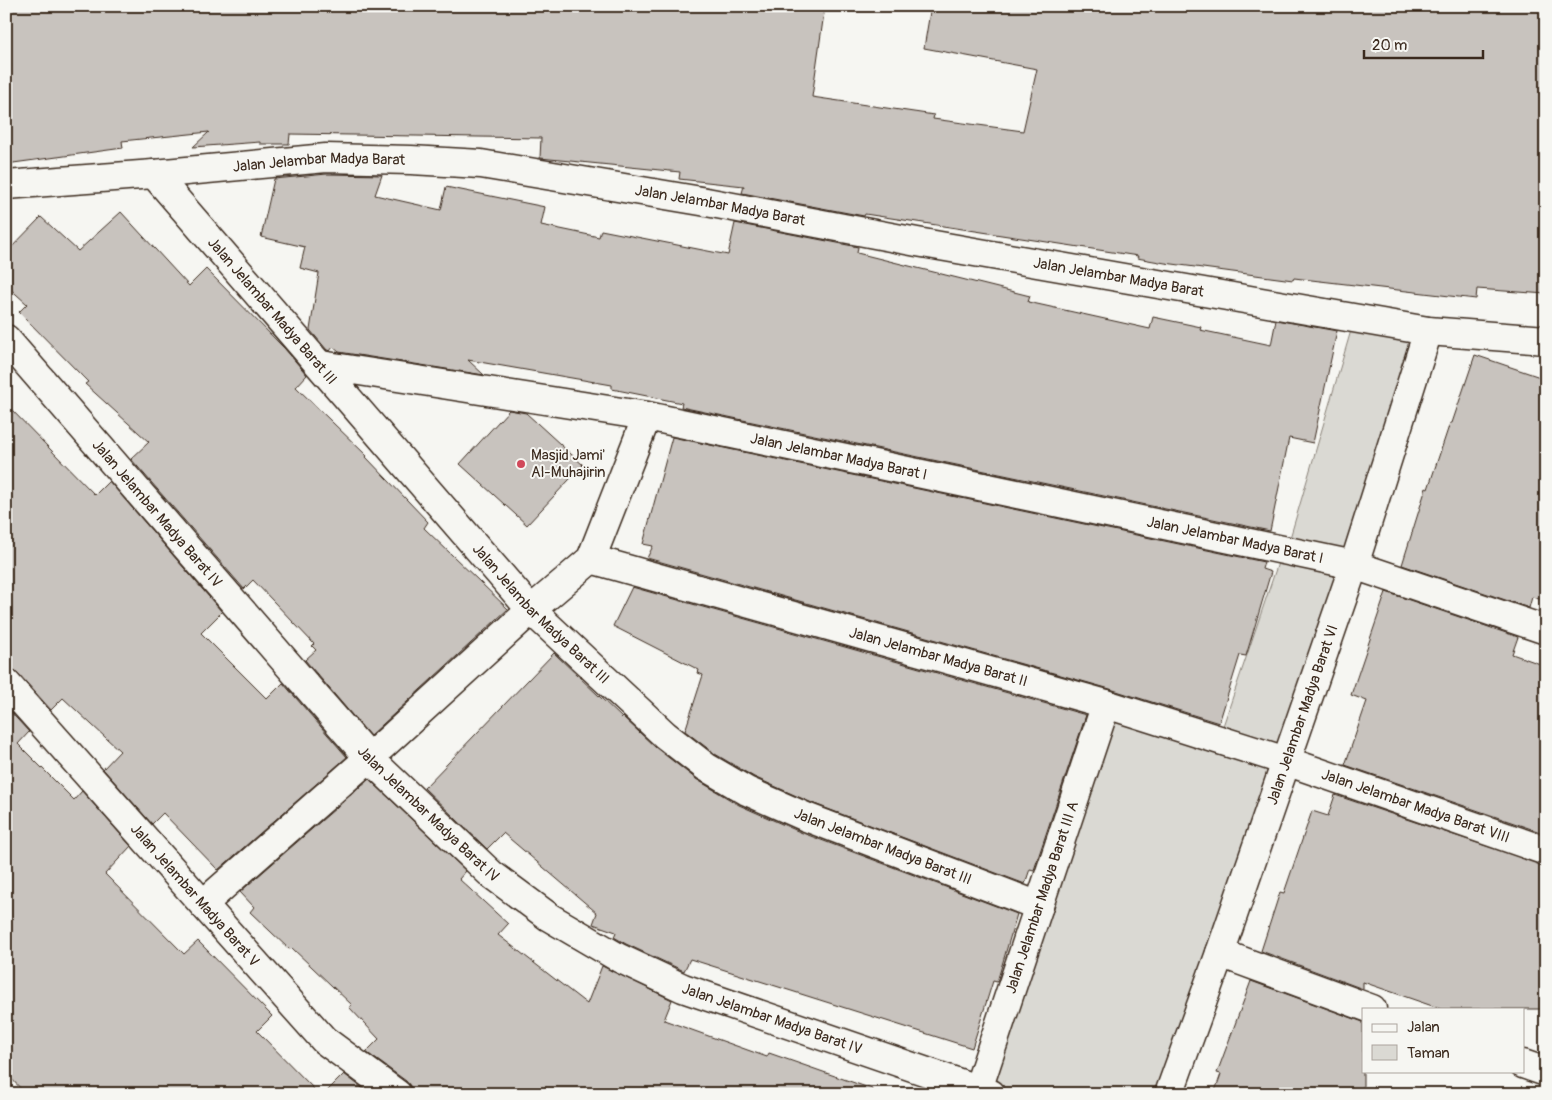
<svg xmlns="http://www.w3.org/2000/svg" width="1552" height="1100" font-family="Pangolin,sans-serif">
  <rect width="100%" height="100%" fill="#f6f6f2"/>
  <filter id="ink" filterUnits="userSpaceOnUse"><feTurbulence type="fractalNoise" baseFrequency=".02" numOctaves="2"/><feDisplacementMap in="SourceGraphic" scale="10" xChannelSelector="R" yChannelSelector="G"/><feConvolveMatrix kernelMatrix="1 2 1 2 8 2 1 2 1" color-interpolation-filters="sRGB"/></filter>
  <g filter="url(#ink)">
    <path fill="#dad9d3" stroke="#8a8278" d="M1352,327L1421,336L1350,559L1288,545Z
      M1280,557L1345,571L1283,755L1220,735Z
      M1110,711L1281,764L1165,1094H1021L985,1082Z"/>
    <path fill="#c8c3be" stroke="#3b2a1e" d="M6,6H825L812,97L934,115L933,119L1023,131L1037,69L924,48L931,6H1546V294L1477,289L1476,299L1294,278L1293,280L1165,263L1137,258L1138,256L865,214L864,216L742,193L744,186L679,179L680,172L540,158L541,138L290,134L289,144H260V142L193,147L209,132L122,141L123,148L6,164V68L11,67Z
      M327,174L382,175L375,195L441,210L446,187L545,207L541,225L599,237L601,230L728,255L735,223L858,247L857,253L1030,296L1028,302L1150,329L1153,317L1201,327L1200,330L1271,345L1276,320L1337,331L1313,443L1289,438L1270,531L681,407L682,403L612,389V385L468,360L484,375L339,352L333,347L330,351L327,350L310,330L319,273L300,268L305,247L261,237L274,179Z
      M121,212L189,286L206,269L285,349L307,375L296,387L367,456L366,457L428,522L424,528L508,609L370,736L305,660L316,650L312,646L314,644L253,580L244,589L131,459L149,442L85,384L88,382L19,312L27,304L6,285V253L41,217L78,251Z
      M1475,355L1546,379V601L1532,597L1529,608L1402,565L1426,488L1428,489L1450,423H1452Z
      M6,404L95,495L109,481L222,612L201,633L267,699L283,683L347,757L218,870L163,813L152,824L103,769L120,751L63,698L51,710L18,673L11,668H6Z
      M509,410L526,413L583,465L527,525L460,464Z
      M672,437L1264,562L1262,569L1271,572L1246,656L1240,655L1219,723L1110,689L647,558L653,546L643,544Z
      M632,587L1086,715L1034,870L1030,869L1025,884L812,803L754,777L715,754L685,731L703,675L698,673L699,670L613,626Z
      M1386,592L1518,637L1512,654L1546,666V834L1345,765L1367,701L1351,695Z
      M554,653L622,718L623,717L655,747L696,779L739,805L800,832L1017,914L997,982L993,981L972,1048L690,959L684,971L626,944L614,937L616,932L593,924L597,913L503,833L487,849L424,788Z
      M6,707L29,732L18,744L74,800L82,791L131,846L105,874L184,954L198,941L272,1016L257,1031L319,1094H26L6,1073Z
      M369,779L466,871L459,879L508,924L498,935L587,1004L602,966L672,1000L664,1020L767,1057L769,1053L872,1089L871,1094H412L411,1087L406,1081L366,1052L379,1039L349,1007L352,1005L292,948L290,950L250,912L254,907L240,892Z
      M1335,795L1546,866V1009H1441L1363,982V989L1261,951L1280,892L1284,893L1312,811L1328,816Z
      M1251,981L1363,1022V1094H1214L1221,1074L1217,1073Z
      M344,1074L370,1094H324Z"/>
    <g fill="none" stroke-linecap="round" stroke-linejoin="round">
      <g stroke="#3b2a1e" stroke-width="31">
        <g id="minor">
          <path id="s1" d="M154,174L531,610L665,735L706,767L747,791L806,817L1039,906"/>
          <path id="s2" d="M6,185L154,174L326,158L411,160L481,164L701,201L917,242L1428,331L1546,340"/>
          <path id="s3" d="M6,339L369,758L491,874L549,917L619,958L683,988L991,1094"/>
          <path id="s4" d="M321,365L647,416L1354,565L1546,630"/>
          <path id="s5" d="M591,559L1106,704L1286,761L1546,851"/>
          <path id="s6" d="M6,683L324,1040L397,1094"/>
          <path d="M203,904L369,758L531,610L591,559L647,416"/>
          <path d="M1220,953L1372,1009"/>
          <path d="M1523,1064L1546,1072"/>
          <path id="s7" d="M978,1089L1106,704"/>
          <path id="s8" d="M1169,1094L1220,953L1354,565L1428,331"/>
        </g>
      </g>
      <use href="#minor" stroke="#f6f6f2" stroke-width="28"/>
    </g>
  </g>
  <circle fill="#d1495b" stroke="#f6f6f2" stroke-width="2" cx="521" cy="464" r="5"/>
  <g text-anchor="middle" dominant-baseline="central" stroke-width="4" stroke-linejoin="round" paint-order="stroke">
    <g font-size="15" fill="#3b2a1e" stroke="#f6f6f2">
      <text stroke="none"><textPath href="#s2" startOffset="314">Jalan Jelambar Madya Barat</textPath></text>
      <text stroke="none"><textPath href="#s2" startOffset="719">Jalan Jelambar Madya Barat</textPath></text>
      <text stroke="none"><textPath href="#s2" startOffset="1124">Jalan Jelambar Madya Barat</textPath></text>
      <text stroke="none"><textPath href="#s1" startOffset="181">Jalan Jelambar Madya Barat III</textPath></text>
      <text stroke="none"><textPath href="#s4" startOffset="526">Jalan Jelambar Madya Barat I</textPath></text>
      <text stroke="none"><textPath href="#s3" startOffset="231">Jalan Jelambar Madya Barat IV</textPath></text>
      <text stroke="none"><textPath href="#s4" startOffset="931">Jalan Jelambar Madya Barat I</textPath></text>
      <text stroke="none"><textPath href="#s1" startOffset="586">Jalan Jelambar Madya Barat III</textPath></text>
      <text stroke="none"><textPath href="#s5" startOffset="361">Jalan Jelambar Madya Barat II</textPath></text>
      <text stroke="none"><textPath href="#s8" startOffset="402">Jalan Jelambar Madya Barat VI</textPath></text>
      <text stroke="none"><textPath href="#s5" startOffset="861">Jalan Jelambar Madya Barat VIII</textPath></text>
      <text stroke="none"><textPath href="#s3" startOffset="636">Jalan Jelambar Madya Barat IV</textPath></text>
      <text stroke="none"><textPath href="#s1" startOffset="1006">Jalan Jelambar Madya Barat III</textPath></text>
      <text stroke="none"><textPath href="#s6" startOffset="284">Jalan Jelambar Madya Barat V</textPath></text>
      <text stroke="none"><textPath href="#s7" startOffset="202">Jalan Jelambar Madya Barat III A</textPath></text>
      <text stroke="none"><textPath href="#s3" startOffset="1041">Jalan Jelambar Madya Barat IV</textPath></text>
    </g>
    <g font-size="15" fill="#3b2a1e" stroke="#f6f6f2" text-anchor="start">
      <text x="531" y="455">Masjid Jami'<tspan x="531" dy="17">Al-Muhajirin</tspan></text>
    </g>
  </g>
  <rect width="1552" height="1100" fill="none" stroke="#f6f6f2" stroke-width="25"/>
  <rect x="12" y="12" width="1527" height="1075" fill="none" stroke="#3b2a1e" stroke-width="2" filter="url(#ink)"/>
  <rect x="1362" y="1008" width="162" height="65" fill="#f6f6f2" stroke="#aba49d"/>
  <rect x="1372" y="1024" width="25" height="8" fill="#f6f6f2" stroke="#aba49d"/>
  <text x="1407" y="1032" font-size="15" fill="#3b2a1e">Jalan</text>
  <rect x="1372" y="1045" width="25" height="15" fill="#dad9d3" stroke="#aba49d"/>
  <text x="1407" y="1058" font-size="15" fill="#3b2a1e">Taman</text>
  <path d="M1364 50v8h119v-8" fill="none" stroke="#3b2a1e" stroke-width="2.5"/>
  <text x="1372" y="50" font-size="15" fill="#3b2a1e" stroke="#f6f6f2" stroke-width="4" paint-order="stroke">20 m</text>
</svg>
